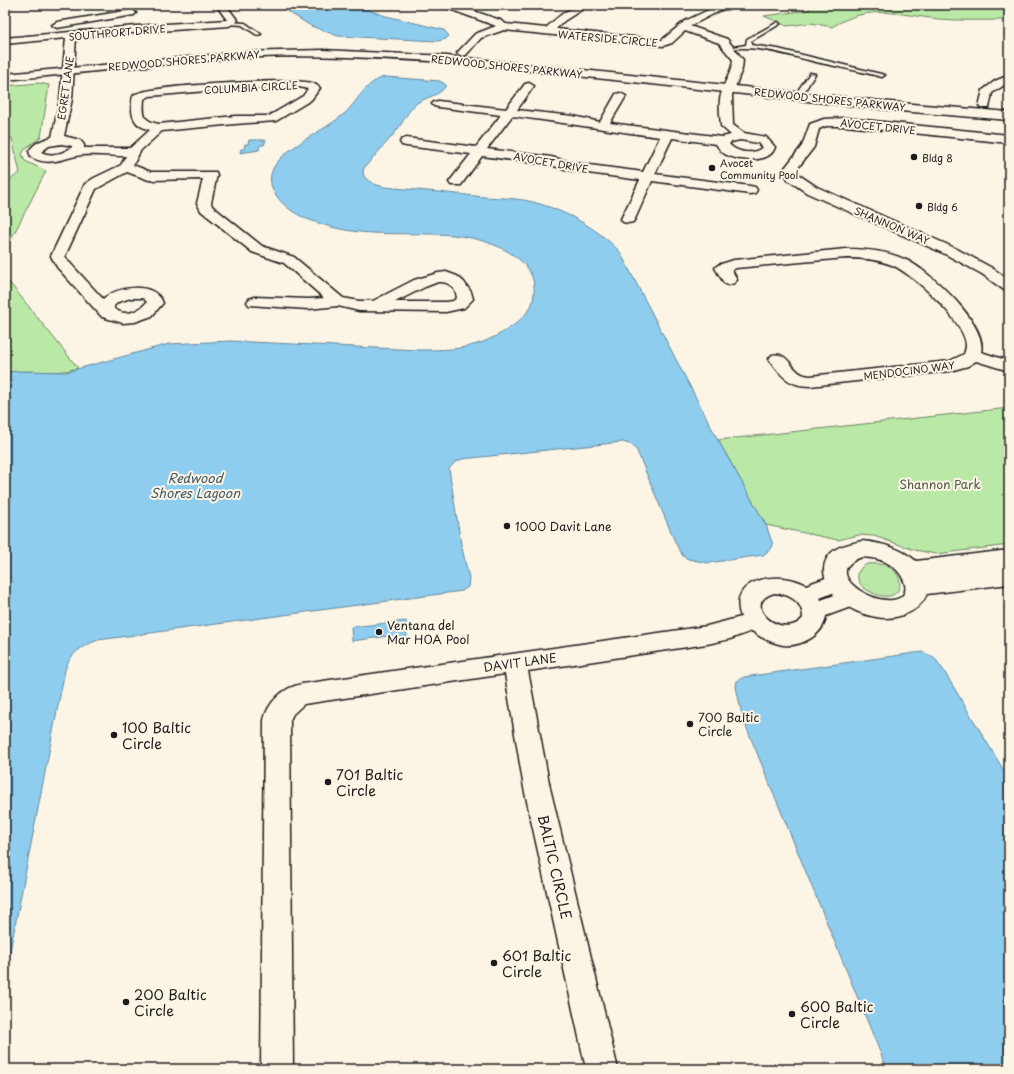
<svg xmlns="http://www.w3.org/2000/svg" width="1014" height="1074" font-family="'Playpen Sans',sans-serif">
  <rect width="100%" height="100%" fill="#fcf5e5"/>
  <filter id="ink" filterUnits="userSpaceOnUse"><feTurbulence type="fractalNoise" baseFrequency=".025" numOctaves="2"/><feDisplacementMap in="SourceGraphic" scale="8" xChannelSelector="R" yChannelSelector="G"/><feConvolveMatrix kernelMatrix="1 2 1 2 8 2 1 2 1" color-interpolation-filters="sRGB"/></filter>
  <g filter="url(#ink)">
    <path fill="#bae9a7" stroke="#6b8262" d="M809,5H1009V20C986,20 962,21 939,19C898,15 870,3 832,27L811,23L787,26L764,16L809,10Z
      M39,83L49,85L41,137L26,148L22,154L25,161L46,171L5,251V183L20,173L12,138L5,139V86Z
      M5,277L78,368C54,376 29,368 5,373Z
      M1009,408V545L936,554L915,550L874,536L859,535L838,540L766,525L718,440Z
      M867,564C913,559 908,613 869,591C862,588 858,582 857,574L862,567Z"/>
    <path fill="#8fcdef" stroke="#61869b" d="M281,5H354L386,16L444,30L449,36L446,39L438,41L338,36L311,26L290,13Z
      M385,77L440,81L446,85C442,95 426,97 417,103C408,110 404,121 397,130C387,143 375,155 364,168L363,171L364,177L374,184L384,187C417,190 451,193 484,197C500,198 518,198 533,202C564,210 598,228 620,252L718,440L766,525L773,545L771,549L763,555L708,563L688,559L683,556L676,544L637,451L632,445L623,442L462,459L454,463L449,469L461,544L469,578L468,587L462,591L98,640C82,646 70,653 65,670L5,977V373L16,371L66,372L169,344L230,341L419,350C441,350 462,350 483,342C500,335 520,324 530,308C533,304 533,299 534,293C536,272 521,258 503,249C488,241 470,237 453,235C400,231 359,240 307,219C293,213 280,204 273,190C262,166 290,150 306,139C319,131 334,123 345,113C358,101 366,81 385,77Z
      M249,140H266L264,145H260L259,150L240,153L241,149H244L245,144H248Z
      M406,621L407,637L389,640V636L352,641L351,627Z
      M922,652L934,657L942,668L1009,779V1069H887L743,719L736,687L737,681L744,677Z"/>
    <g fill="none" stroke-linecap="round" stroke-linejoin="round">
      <g stroke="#1c1c1c" stroke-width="3">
        <path id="lane" d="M227,22L245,23L261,34L257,35L242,25L229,24Z
          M778,22L780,24L751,41V45L778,49L885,75L882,77C860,71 838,67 816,62C787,55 760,45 729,49L727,48L746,45L747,39Z
          M810,73L815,74L801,97H797L799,89Z"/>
      </g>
      <g stroke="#1c1c1c" stroke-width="3">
        <path id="street" d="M5,5H12L10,7L5,8Z
          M216,5H226L238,21L229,26L76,37L72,99L64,136L80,140L84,145V148H130L150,130C135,126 131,118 132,103C132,100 132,97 134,95C146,85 286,79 306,82C311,82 316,84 320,88L311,100L276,121L235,124L162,131L141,150L133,165L151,172H216L217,175L211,203L212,206L262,246L294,257L343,298L359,301H373L414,280L438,273L446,272L457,276L464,282L471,292L473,299L464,308L446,312L359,311L338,306L308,309L249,305L247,302L249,299L255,297L308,299L324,298L284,263L252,252L201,211L197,203L203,179L149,180L127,172L96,189L65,256L69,262L103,299C117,286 155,281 163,303L152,316L135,322L123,323L102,317L57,267L51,256L85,184L94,178L117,167L121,165L126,156C114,156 86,153 76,156C58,160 48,166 31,157L29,151C35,142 42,140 52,137L60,99L66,38L5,44V38L136,26L227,20ZM299,87L308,89L303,96L269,116H235L159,124C142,121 143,114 144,99L150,96L229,89ZM62,144L72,146V147C63,154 51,157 41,152L49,146ZM438,282C448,281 456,287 457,298L453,301L446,302H395L425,287ZM131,298H143L147,302C138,312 126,317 114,309V306L118,302Z
          M442,5H456L500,20L506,24L546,28C559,16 570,5 589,5L564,21L556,29L662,40L685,21L719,5H731L690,26L727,39L743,60L742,69L732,95L733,125L744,133L766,137L775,147C770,164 739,161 727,155C721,153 719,148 716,144L672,138L655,174L750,186L755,187L757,190L755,193L750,194L652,181L635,219L633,222L628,223L623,222L621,219L640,180L573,171L550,165L482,156L461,185H451L449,182L471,154L406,146L402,145L400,142L402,139L406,138L476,147L501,115L438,107L434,106L432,104L434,102L438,101L506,109L525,84L529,83L534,86L517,110L573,116L600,122L616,94L620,93L626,96L610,123L722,137L731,135L721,126C720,114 718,102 722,91C725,80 732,72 733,60L719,43L685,31L672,43L663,46L504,30L481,38L466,55L462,56L457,53L475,34L496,26L444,7ZM512,116C562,122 611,131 660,137L643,172L574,163L551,157L487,149ZM740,140L758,143L762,148C752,155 737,153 729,144L731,142Z
          M131,10L134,11L136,13L134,15L57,28L52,25L57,22Z
          M1009,75V82L992,93L989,108H981L979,106L983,90L995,81Z
          M845,118L1009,135V143L845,126H826L819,129L814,147L797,169L799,175L817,187L955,248L992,268L1009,280V292L1004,290L982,274L945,254L807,193L788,180L784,169L802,146L810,124L824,119Z
          M846,249C866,249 886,251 904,259C928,269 988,324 981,352L1009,361V371L976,361L968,366L950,371L810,386C789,386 780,375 769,359L772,355C791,351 790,375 810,376L950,361L964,354C965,351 966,348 966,345C965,321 913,274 892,265C877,259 862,258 846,258L736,268L732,270L737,280L734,283L729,285L724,283L715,268L718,265L734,260Z
          M837,574L845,576L848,582L845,588L820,598L821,600L851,589L859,592L862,598L859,604L826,616C824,635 801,647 783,645C772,643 761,638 752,631L730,639L707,644L528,671L550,788L618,1069H586L524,788L505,674L304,704L293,714L290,720L293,1069H261L264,720C268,702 284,687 302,684L707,626L741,617C726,577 781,570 806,585ZM774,593C790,594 803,602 803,618C784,642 738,604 774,593Z"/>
      </g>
      <g stroke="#1c1c1c" stroke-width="3">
        <path id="secondary" d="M323,50L447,56L900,103L1009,112V120L900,111L447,62C379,58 312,54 244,58C164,63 84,73 5,80V74L244,52Z
          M862,541C882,543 901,548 916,561L1009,550V566L980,570L1009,566V584L927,594C922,605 915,611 903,615C894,618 885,619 876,617C864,615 849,609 840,601C825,587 815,563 836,549C843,545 854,543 862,541ZM862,557C873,558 883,559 892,566C904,574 915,597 892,600C868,603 821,571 862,557Z"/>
      </g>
      <use href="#lane" fill="#fcf5e5" fill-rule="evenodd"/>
      <use href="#street" fill="#fcf5e5" fill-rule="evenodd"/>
      <use href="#secondary" fill="#fcf5e5" fill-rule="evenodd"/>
    </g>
  </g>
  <g fill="#1c1c1c" stroke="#fcf5e5" stroke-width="1.5">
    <circle cx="914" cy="157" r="4"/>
    <circle cx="712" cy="168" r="4"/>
    <circle cx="919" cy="206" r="4"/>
    <circle cx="507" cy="526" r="4"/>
    <circle cx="379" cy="632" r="4"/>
    <circle cx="690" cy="724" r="4"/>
    <circle cx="114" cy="735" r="4"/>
    <circle cx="328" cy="782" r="4"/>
    <circle cx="494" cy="963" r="4"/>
    <circle cx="126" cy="1002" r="4"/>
    <circle cx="792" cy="1014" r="4"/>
  </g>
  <g text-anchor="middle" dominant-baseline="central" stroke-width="4" stroke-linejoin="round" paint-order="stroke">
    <g font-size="10" fill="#1c1c1c" stroke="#fcf5e5">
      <text transform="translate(117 32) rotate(-5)">SOUTHPORT DRIVE</text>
      <text transform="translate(608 38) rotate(5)">WATERSIDE CIRCLE</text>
      <text transform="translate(184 60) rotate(-5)">REDWOOD SHORES PARKWAY</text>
      <text transform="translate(507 66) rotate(6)">REDWOOD SHORES PARKWAY</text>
      <text transform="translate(251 87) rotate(-3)">COLUMBIA CIRCLE</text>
      <text transform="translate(65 88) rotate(-82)">EGRET LANE</text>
      <text transform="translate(830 99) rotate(6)">REDWOOD SHORES PARKWAY</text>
      <text transform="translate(878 126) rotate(6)">AVOCET DRIVE</text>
      <text transform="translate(551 162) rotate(10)">AVOCET DRIVE</text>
      <text transform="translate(892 225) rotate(23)">SHANNON WAY</text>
      <text transform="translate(909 370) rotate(-7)">MENDOCINO WAY</text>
    </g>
    <g font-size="10" fill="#1c1c1c" stroke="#fcf5e5" text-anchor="start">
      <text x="922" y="157">Bldg 8</text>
      <text x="720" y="162">Avocet<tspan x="720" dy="12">Community Pool</tspan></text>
      <text x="927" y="206">Bldg 6</text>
    </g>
    <g font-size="12" fill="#4b5a46" stroke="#fcf5e5">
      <text x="940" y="484">Shannon Park</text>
    </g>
    <g font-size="12" fill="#1c1c1c" stroke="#fcf5e5" text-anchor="start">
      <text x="515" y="526">1000 Davit Lane</text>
      <text x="387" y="625">Ventana del<tspan x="387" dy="14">Mar HOA Pool</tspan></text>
      <text x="698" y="717">700 Baltic<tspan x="698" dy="14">Circle</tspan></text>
    </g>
    <g font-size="12" fill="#1c1c1c" stroke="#fcf5e5">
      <text transform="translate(520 662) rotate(-8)">DAVIT LANE</text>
    </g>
    <g font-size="13" font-style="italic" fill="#445a66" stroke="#fcf5e5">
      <text x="195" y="477">Redwood<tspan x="195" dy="15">Shores Lagoon</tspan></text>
    </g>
    <g font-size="14" fill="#1c1c1c" stroke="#fcf5e5" text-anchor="start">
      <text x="122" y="727">100 Baltic<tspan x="122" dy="16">Circle</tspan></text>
      <text x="336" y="774">701 Baltic<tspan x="336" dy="16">Circle</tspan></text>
      <text x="502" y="955">601 Baltic<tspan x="502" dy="16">Circle</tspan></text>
      <text x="134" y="994">200 Baltic<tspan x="134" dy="16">Circle</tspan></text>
      <text x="800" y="1006">600 Baltic<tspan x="800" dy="16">Circle</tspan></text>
    </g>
    <g font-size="14" fill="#1c1c1c" stroke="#fcf5e5">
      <text transform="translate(555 867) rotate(77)">BALTIC CIRCLE</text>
    </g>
  </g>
  <rect width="1014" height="1074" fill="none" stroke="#fcf5e5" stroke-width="20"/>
  <rect x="10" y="10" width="994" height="1054" fill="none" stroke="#1c1c1c" stroke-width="1.5" filter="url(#ink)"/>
</svg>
